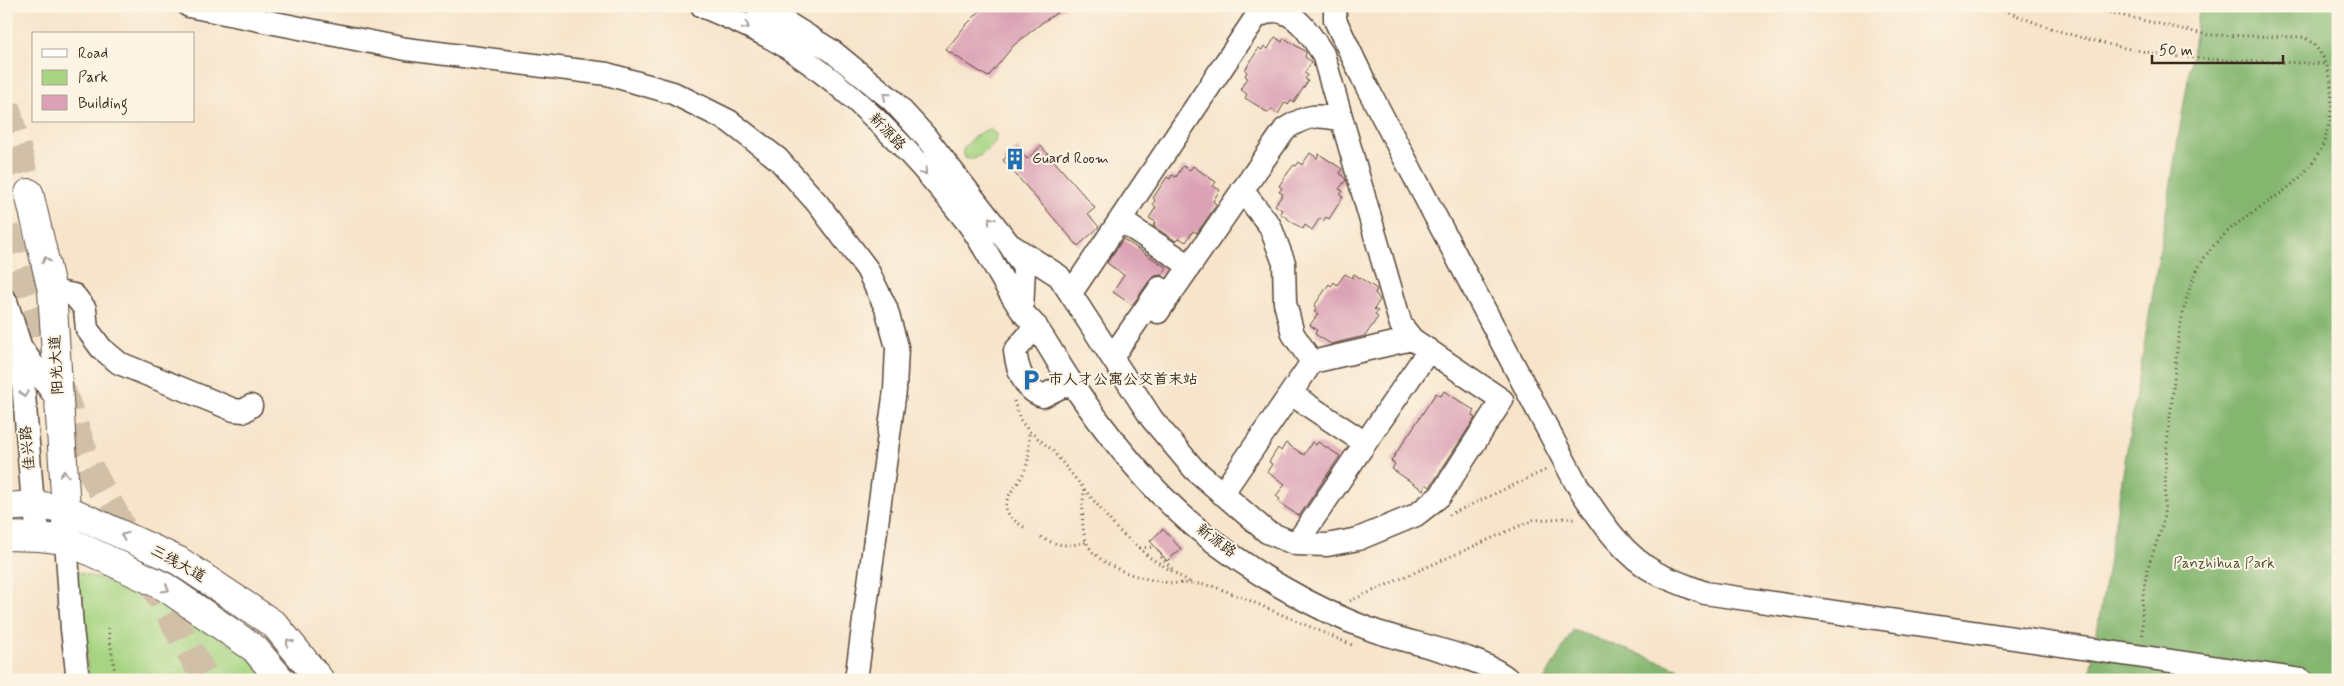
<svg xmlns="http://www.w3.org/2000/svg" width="2344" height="686" font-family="Mynerve,'LXGW WenKai TC',sans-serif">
  <rect width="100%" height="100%" fill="#fcf5e5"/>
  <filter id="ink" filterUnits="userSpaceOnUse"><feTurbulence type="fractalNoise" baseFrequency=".02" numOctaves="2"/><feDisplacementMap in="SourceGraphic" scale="10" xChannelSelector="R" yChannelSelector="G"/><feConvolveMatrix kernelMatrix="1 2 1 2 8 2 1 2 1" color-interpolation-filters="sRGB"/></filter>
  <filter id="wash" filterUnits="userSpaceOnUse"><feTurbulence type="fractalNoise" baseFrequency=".0096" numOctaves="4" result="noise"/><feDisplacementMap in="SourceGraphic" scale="20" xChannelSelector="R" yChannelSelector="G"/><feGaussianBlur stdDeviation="1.12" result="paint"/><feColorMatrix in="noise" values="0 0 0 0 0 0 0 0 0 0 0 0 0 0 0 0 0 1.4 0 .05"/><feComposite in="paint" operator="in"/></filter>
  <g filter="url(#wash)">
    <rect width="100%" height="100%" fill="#f7e4cb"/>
    <path fill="#a6d482" stroke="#707f50" d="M990,129L996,134L995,142C987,150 977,163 965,158L963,150C967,142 981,130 990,129Z
      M75,571L161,598L248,656L267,680H89Z"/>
    <path fill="#84b670" stroke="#607047" d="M2200,6H2338V680H2089Z
      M1573,630L1710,680H1544Z"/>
    <g id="blocks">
      <path fill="#dba2b5" d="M985,6H1067L1043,22L1014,45L988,77L946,50L965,26Z
        M1275,37L1282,42L1284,38L1306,52L1305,57L1312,62L1304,73L1308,75L1305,79L1308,81L1294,102L1291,101L1288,105L1285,102L1278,114L1271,109L1268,113L1258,106L1245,98L1247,94L1240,89L1248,78L1245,76L1247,72L1245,70L1259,48L1262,50L1264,46L1268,49Z
        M1041,146L1095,208L1088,214L1099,227L1078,246L1003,160L1017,148L1027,159Z
        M1310,153L1317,158L1319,154L1342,169L1340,173L1346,180L1339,189L1343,191L1340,195L1343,197L1329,219L1326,217L1323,221L1320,218L1312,230L1305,225L1303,229L1292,222L1280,213L1282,210L1275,205L1283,194L1279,192L1282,188L1279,186L1289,171L1294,165L1296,166L1299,162L1302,165Z
        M1183,166L1190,170L1193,166L1203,173L1216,182L1213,186L1220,190L1213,201L1216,204L1214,208L1197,233L1193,231L1186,242L1179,238L1176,241L1153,226L1156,222L1149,218L1156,207L1153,204L1155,200L1153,198L1167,177L1170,179L1172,175L1176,177Z
        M1123,239L1167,268L1162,275L1155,276L1150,280L1132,305L1113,292L1124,275L1107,263Z
        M1345,274L1352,278L1354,274L1377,289L1375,293L1380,300L1374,309L1378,311L1375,315L1378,317L1365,336L1331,344L1315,334L1317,330L1310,325L1318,314L1314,312L1317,308L1314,306L1329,284L1331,286L1334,282L1337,285Z
        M1444,391L1475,411L1472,416L1475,418L1430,487L1426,484L1423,490L1392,469L1395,464L1391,461L1436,393L1441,396Z
        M1312,442L1316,445L1318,442L1340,456L1299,516L1278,502L1280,499L1276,496L1285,484L1267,472L1272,464L1269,462L1278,448L1281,451L1286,443L1304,455Z
        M1163,529L1181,549L1167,561L1150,541Z"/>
    </g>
  </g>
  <g filter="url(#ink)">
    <use href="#blocks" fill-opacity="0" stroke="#574638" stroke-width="1"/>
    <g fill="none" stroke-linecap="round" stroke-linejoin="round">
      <path stroke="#d1bfa8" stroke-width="28" stroke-dasharray="28 14" stroke-linecap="butt" d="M6,106L29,193
        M6,228L18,269L90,469L206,680"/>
      <g stroke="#574638" stroke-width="25">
        <path id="minor" d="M189,6L406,49L607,74L673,93L729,121L778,159L818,204L867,269L886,308L897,347L895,390L856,680
          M702,6C730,18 759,30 785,46C856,92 916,156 968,223C988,250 1002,283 1022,311C1026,317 1032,321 1036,327C1049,345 1059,365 1071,382C1107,435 1149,489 1199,530C1248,570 1313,609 1372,630C1410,644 1481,655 1509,680
          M756,6L779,18L832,51L892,100L925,136L1009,244L1024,268L1022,311
          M1335,6V20L1367,87L1576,483C1598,516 1621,555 1658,574C1673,581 1690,587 1705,593L2301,680
          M1242,190L1270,226L1284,263L1285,303L1293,334L1312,362
          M1120,220L1190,266
          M1009,244L1059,276L1152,419L1194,469L1267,532L1296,544L1327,545L1358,539L1416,515L1440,496L1502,400L1412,339L1401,325L1323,54C1312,37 1297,11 1274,11C1269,11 1261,15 1256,17L1071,293
          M52,291L74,295L85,309L87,329L101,348L119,363L234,410L244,411L251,406
          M6,301L20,345L33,505L40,537
          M1158,312L1285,129C1307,115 1316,114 1342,120
          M1036,326L1015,351C1017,368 1024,391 1043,396L1071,382
          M20,346L60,404
          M1112,357L1160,288
          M1291,394L1365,443
          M1222,494L1312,362L1412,339
          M66,540L72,629L78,680
          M1296,544L1429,350"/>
      </g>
      <g stroke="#574638" stroke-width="30">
        <path id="major" d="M29,193L52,291L66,509V540
          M6,507L33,505L66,509L179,561L275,625L320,680
          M6,536L40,537L66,540L165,587L255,649L281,680"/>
      </g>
      <path stroke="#574638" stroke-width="3" stroke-dasharray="1 4" stroke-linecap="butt" d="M1995,6C2047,30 2104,46 2160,54C2214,62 2271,61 2327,64
        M2080,6L2208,35L2304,37C2321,48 2330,66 2331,87C2338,206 2231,191 2194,277C2179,313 2177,351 2173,389C2171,412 2167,436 2166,460C2165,478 2166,496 2164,513C2162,533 2153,549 2148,568C2142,591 2141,615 2143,639
        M1014,401L1020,420L1029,431L1052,450L1117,529L1149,557L1191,583L1212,586L1239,596L1352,645
        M1084,489C1083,505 1080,528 1087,543C1100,572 1163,586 1191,583
        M1449,515L1548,469
        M1024,527C988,505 1015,494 1025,470C1030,459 1029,444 1029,432
        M1041,537C1056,546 1070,547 1086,542
        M1140,548L1153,547
        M1161,557L1173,570
        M1350,601L1533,520L1568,518L1577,520
        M108,628L116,680"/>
      <use href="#minor" stroke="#fff" stroke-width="22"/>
      <use href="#major" stroke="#fff" stroke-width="28"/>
    </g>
    <defs><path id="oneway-chevron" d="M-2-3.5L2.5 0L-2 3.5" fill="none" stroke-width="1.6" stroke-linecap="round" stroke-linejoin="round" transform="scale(1.25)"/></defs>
    <g stroke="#a79f9a">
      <use href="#oneway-chevron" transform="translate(746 26) rotate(28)"/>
      <use href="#oneway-chevron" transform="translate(886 96) rotate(-140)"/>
      <use href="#oneway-chevron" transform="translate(924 172) rotate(49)"/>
      <use href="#oneway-chevron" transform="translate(991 220) rotate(-127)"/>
      <use href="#oneway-chevron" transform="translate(46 260) rotate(-102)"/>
      <use href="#oneway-chevron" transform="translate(24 394) rotate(85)"/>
      <use href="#oneway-chevron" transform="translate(64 474) rotate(-93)"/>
      <use href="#oneway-chevron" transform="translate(124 536) rotate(-156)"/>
      <use href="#oneway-chevron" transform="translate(166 589) rotate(31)"/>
      <use href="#oneway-chevron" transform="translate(289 642) rotate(-129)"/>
    </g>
  </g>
  <defs>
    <g id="building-bare" transform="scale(1.725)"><path d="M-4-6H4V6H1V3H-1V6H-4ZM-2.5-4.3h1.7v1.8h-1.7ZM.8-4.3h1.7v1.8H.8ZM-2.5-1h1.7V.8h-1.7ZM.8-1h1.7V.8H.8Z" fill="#1f6fb2" stroke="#fcf5e5" stroke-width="2.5" paint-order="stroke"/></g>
    <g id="parking-bare" transform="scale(1.725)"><path d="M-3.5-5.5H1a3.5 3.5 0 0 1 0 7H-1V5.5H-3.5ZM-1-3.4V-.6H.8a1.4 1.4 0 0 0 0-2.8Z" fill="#1f6fb2" stroke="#fcf5e5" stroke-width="2.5" paint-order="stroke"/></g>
  </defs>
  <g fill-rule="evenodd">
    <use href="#building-bare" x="1015" y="159"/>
    <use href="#parking-bare" x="1031" y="380"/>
  </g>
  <g text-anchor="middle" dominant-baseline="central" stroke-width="4" stroke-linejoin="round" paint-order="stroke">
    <g font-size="15" fill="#3b2a1e" stroke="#fcf5e5">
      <text transform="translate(887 132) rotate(46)">新源路</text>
      <text transform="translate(57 365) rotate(-93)">阳光大道</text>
      <text transform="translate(28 448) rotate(-95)">佳兴路</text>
      <text transform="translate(1216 541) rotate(36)">新源路</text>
      <text transform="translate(178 564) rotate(29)">三线大道</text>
    </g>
    <g font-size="15" fill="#3b2a1e" stroke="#fcf5e5" text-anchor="start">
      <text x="1032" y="159">Guard Room</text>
      <text x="1048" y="380">市人才公寓公交首末站</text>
    </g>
    <g font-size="15" fill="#565437" stroke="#fcf5e5">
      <text x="2224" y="564">Panzhihua Park</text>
    </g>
  </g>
  <rect width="2344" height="686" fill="none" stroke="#fcf5e5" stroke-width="25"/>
  <rect x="32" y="32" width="162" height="90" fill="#fcf5e5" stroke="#afa495"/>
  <rect x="42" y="49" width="25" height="8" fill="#ffffff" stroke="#afa495"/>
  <text x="78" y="58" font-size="15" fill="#3b2a1e">Road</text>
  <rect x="42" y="70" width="25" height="15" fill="#a6d482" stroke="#afa495"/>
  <text x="78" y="82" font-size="15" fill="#3b2a1e">Park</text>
  <rect x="42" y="95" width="25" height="15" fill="#dba2b5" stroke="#afa495"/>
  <text x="78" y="108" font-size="15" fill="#3b2a1e">Building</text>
  <path d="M2152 55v8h131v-8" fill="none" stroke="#3b2a1e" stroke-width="2.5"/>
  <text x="2159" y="55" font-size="15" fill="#3b2a1e" stroke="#fcf5e5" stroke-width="4" paint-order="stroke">50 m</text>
</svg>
